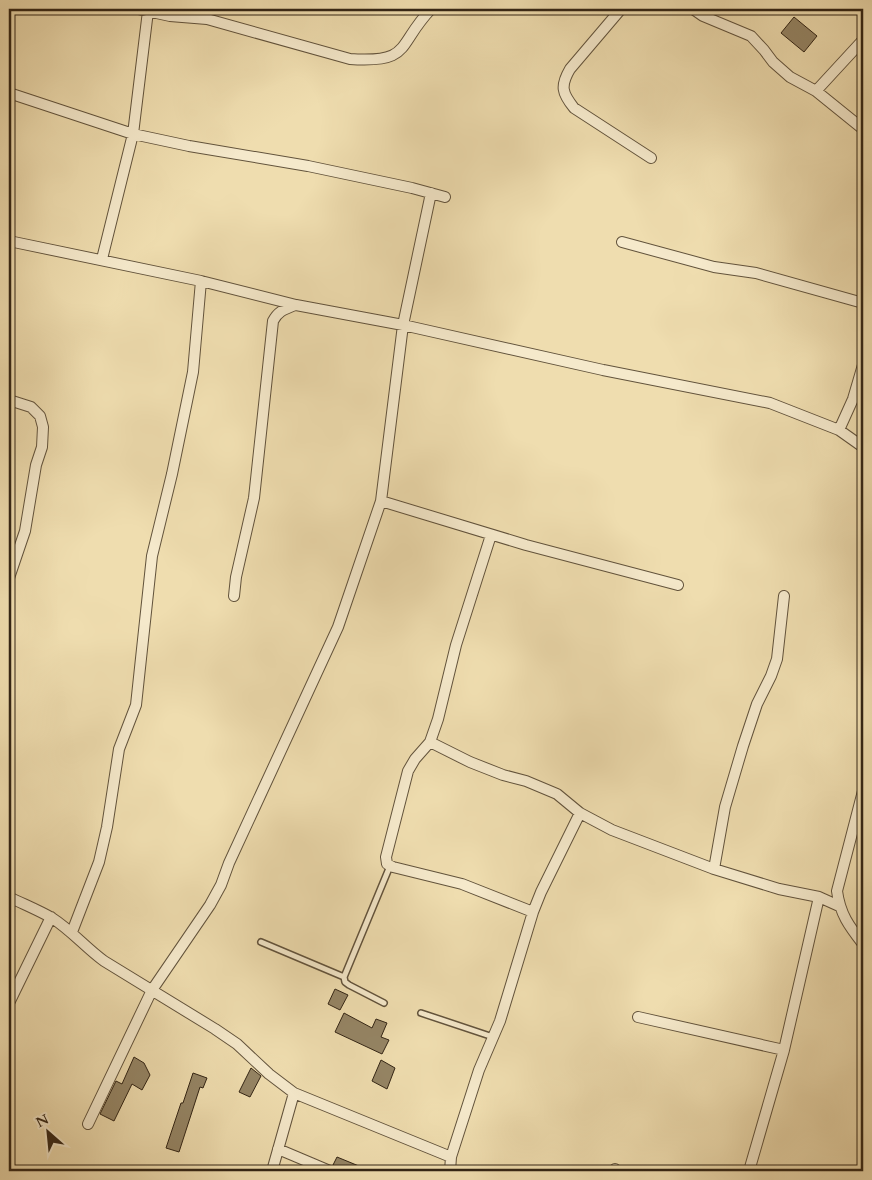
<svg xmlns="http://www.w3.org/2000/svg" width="872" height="1180" font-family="Cardo,serif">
  <rect width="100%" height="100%" fill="#efddaf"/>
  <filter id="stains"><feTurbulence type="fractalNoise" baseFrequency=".004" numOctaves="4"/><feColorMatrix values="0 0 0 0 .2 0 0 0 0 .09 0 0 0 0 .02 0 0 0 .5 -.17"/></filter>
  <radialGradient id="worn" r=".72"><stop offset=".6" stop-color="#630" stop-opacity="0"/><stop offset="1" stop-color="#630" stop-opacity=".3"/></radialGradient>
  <path fill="#958565" stroke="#332515" d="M794,17L817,36L804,52L781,33Z
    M335,989L348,995L340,1010L328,1004Z
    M344,1013L372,1028L376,1019L387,1023L381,1037L389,1040L382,1054L335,1032Z
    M134,1057L144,1063L150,1075L142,1090L132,1084L114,1121L100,1114L116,1081L122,1084Z
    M381,1060L395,1068L387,1089L372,1081Z
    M251,1068L261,1076L250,1097L239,1092Z
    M193,1073L207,1078L203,1088L200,1087L179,1152L166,1148L181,1103H183Z
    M337,1157L371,1171H346L335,1166L333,1165Z"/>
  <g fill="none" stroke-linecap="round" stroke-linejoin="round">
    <g stroke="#62533c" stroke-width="8">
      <path id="service" d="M261,942L344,977
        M384,1003L349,985L345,982L344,977L390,866
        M421,1013L493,1037"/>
    </g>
    <g stroke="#62533c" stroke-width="12">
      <path id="minor" d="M138,9L170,16L207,19L350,59C412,63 396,46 431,9
        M621,9L570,69C560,86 562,93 574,108L651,158
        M693,9L703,16L751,36L764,50L773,62L790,77L816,91L863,129
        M816,91L863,40
        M9,93L133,134L189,146L308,166L412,188L445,197
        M431,193L403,325L381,501L526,545L678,585
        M9,241L201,281L296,305L403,325L603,370L770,403L839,430L863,447
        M622,242L714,267L756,273L863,303
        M102,259L133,134L148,11
        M9,400L31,407L40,416L43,427L42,447L36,465L25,531L9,578
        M839,430L853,399L863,365
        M491,535L456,645L438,719L430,742L470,762L503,775L526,781L557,794L580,813L612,830L714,869L779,889L819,897L839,906
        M234,596L236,577L254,498L273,321C278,311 285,309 295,305
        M430,742L415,759L408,771L386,857L387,864L393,867L462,884L533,912
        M863,791L837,891C840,914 849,926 863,944
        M714,869L725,807L743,746L757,704L771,676L777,659L784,596
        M9,897C23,904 38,910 52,918C71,930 86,948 104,961L215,1029L237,1044L269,1074L294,1093L451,1157
        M72,932L99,862L107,827L119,749L136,705L152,556L172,474L193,372L201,281
        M9,1003L51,917
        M638,1017L784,1050
        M88,1124L152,990L210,905L221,885L229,863L338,627L381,501
        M278,1149L330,1171
        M9,1169L15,1171
        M272,1171L294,1093
        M450,1171L451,1157L479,1070L500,1021L533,912L541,892L580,813
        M615,1171V1169
        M749,1171L784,1050L819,897"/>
    </g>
    <use href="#service" stroke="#f5e9cb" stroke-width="5"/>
    <use href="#minor" stroke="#f5e9cb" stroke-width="10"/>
  </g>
  <rect width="872" height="1180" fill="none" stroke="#efddaf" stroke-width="30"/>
  <rect x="10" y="10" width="852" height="1160" fill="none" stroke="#332515" stroke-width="2.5"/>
  <rect x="15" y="15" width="842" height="1150" fill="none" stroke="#332515"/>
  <g transform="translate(48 1132) rotate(333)" stroke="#f5e9cb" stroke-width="4" paint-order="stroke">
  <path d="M0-4L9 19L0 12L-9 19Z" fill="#332515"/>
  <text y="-8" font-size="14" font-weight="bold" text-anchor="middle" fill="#332515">N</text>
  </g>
  <rect width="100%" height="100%" filter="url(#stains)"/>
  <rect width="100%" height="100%" fill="url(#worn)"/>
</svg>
